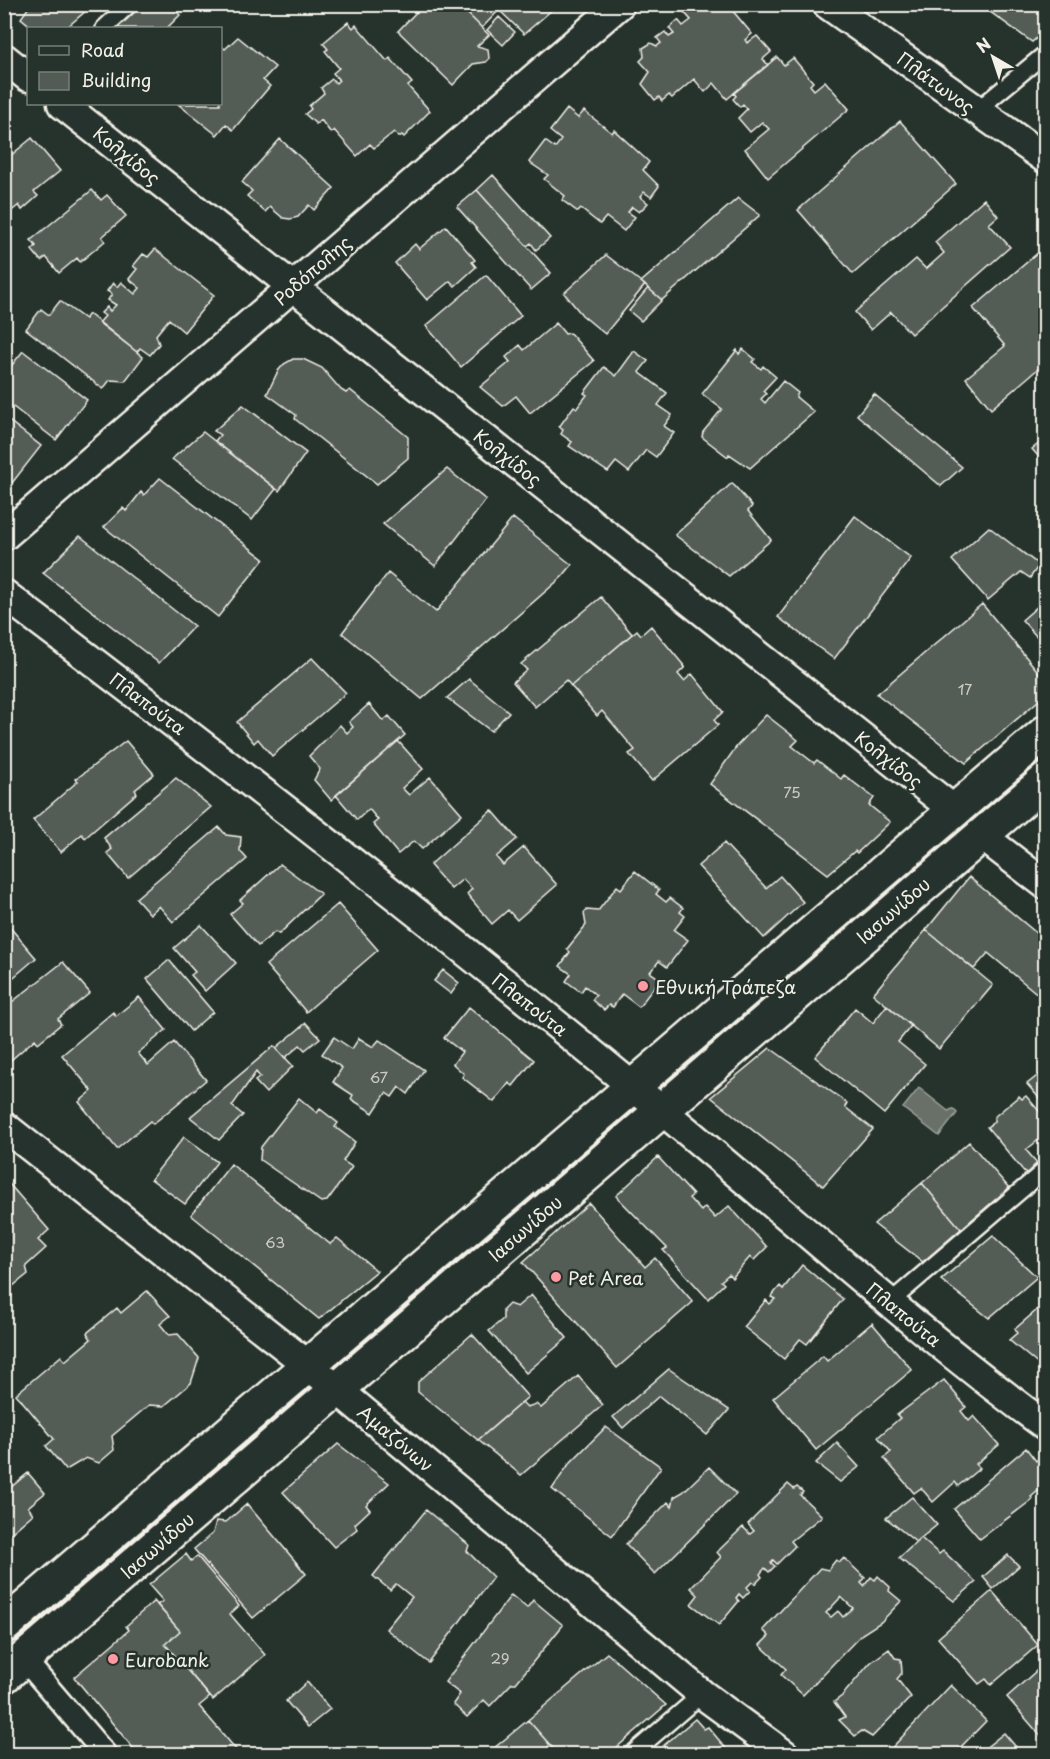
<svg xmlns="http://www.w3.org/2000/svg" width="1050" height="1759" font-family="'Playpen Sans',sans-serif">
  <rect width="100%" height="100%" fill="#26332d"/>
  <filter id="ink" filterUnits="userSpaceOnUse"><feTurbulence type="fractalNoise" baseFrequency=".0167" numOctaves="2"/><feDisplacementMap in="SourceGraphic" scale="12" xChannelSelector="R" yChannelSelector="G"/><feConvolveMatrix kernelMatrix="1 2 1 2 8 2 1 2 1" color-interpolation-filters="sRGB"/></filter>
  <g filter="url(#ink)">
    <path fill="#676f68" stroke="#9fa39b" stroke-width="1.5" d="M919,1088L948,1111L953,1109L957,1113L939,1136L903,1108Z"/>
    <path fill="#525c55" stroke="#f4f1e8" stroke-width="1.5" fill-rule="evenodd" d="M31,4H94L66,28H33L21,18Z
      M142,4H169L180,15L168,27L169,28H114Z
      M424,4H458L489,35L477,46L488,49L489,59L486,62L473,64L453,85L398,31Z
      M458,4H550L554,8L524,34L499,10L482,28Z
      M692,4H727L752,34L745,40L747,43L757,36L771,52L763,59L768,65L727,99L714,83L705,92L694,79L672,98L669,95L662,101L659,97L655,100L642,84L650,72L640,61L644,57L643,48L651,43L657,46L661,43L657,38L665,32L669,37L674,34L669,28L678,20L683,26L691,20L684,12Z
      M979,4H1046V30L1032,42Z
      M499,17L515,32L503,45L487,30Z
      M348,22L353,28L356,25L387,61L390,58L412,83L408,86L430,111L404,137L402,135L399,137L394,132L374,148L370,144L357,156L334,130L331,133L321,120L316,124L305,114L311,109L309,106L324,93L321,88L332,79L336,83L339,80L333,73L339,68L325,51L328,49L323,43Z
      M238,37L275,67L263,80L270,86L233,130L226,124L217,135L178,104H220V45L225,49Z
      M777,57L784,65L793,58L813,82L810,85L814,90L825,81L849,109L768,178L745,149L769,129L762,122L750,132L738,118L747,109L743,104L740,107L733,99L736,96L734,93Z
      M567,109L578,118L584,111L612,133L614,130L649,162L643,170L659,186L651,197L644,192L640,197L648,203L639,212L632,207L628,212L635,217L624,231L606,217L600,224L581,209L578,212L562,200L565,196L544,179L548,175L529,162L545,141L555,148L561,140L550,131Z
      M900,121L956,184L853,274L798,210Z
      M32,138L60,171L34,192L38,196L22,210L19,205L4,217V161Z
      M280,139L334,188L314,210L309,205L298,217L290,219L283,218L270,207L265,212L247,196L252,191L242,182Z
      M493,175L550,238L536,250L531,243L527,246L477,190Z
      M92,190L101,200L107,195L126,216L102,237L105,241L80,262L77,258L59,273L46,257L41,261L32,250L36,246L31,240Z
      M477,190L551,273L531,290L457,207Z
      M738,198L760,215L662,300L641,282Z
      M984,199L998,216L989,224L1010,247L911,334L891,312L871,330L855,312L916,259L926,269L944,253L935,242Z
      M446,226L475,260L472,262L476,267L455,286L450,281L427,300L395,263L415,244L419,249Z
      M1046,246V362L991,409L966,378L1005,346L973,308Z
      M155,249L214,295L184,332L169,319L156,335L159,344L150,355L140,348L137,352L99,323L105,316L101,313L107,307L110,311L116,305L108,300L112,294L107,291L113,283L117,287L121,282L135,294L140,288L129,279L137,269L133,266L143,254L148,257Z
      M606,255L645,285L605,334L582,315L564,293Z
      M486,275L521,316L461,367L426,326Z
      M648,288L662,300L641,321L629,311Z
      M60,301L85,319L89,314L143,357L125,381L110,380L103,389L26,329L41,309L49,315Z
      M556,323L565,334L570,333L594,361L530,413L516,396L503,406L480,387L510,362L506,357L520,345L524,350Z
      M743,349L755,359L752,362L761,369L763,366L776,377L763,391L766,394L761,399L765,403L783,381L798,393L796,397L814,412L750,468L729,454L728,457L702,437L703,432L722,409L702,394L737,350L739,354Z
      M23,351L87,400L56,440L4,400V375Z
      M634,351L648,361L639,372L667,393L658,405L672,415L664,426L674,433L656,457L646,450L629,472L616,462L608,472L569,446L572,442L561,434L563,430L559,427L574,406L577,408L587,395L584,393L604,367L616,376Z
      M293,359H303L322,368L341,390L346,393L350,390L408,437V458L377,484L295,419L296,415L267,394L278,371L284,364Z
      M874,394L962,467L941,486L857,415Z
      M243,405L306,453L279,491L215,441L220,435L214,431Z
      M4,417L41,446L12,483L4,477Z
      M203,432L276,489L252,520L172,459Z
      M1046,438V465L1032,449Z
      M447,469L486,500L435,566L383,524Z
      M160,478L264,559L218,617L104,527L123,508L126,511L141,492L144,495Z
      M732,483L752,506L748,511L771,540L729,576L675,535Z
      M855,516L911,558L834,659L778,617Z
      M513,518L572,565L562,577L422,699L342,633L388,573L436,612Z
      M989,527L1039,565L1030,578L1021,572L988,600L952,560Z
      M80,536L194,626L159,663L43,573Z
      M601,597L632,634L571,686L566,680L535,707L513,682L527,670L521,664Z
      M1046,599V647L1022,620Z
      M982,604L1046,681V694L966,763L877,694Z
      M651,626L685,667L678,674L684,681L692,674L723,712L714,720L718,725L652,781L629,754L635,750L602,711L597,716L571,686L637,630L641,635Z
      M312,658L346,693L272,756L258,739L254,743L237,722Z
      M469,679L509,712L491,731L447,698Z
      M369,704L383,721L389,716L405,735L331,800L314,780L320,769L309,756L340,725L347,733L353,727L349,722Z
      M766,715L798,740L792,746L814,763L817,760L841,779L844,775L874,798L869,805L890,822L857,853L855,851L828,874L710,784L737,746Z
      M126,741L154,774L135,790L137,793L85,838L82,834L61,852L33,820L78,781L76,779Z
      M398,741L423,769L402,788L409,795L430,777L462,814L422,849L414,841L398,854L373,824L378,820L369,809L357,820L336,795Z
      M176,778L211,807L128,878L107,853L112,849L104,838Z
      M492,810L517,839L496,857L503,865L524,847L557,885L517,920L508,910L492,924L467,894L472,889L463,879L451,889L430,865Z
      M219,827L226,835L241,837L240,851L247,859L173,922L159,906L150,914L136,898Z
      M724,843L766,888L780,876L803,902L764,938L698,866Z
      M280,864L321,894L279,934L275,932L258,946L230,914L243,903L240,900Z
      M635,871L659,890L656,894L666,902L670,898L683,908L680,912L685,916L674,930L688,940L667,967L659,961L650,972L660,979L639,1007L622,994L613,1007L609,1005L604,1010L592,1000L596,995L585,986L581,992L566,981L571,974L560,966L570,952L567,949L586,925L584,913L587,910L598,911L617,886L621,889Z
      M969,877L1046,941V989L1040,996L988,953L974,969L926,930Z
      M338,904L378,950L306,1012L266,965Z
      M8,925L36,958L8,982L11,986L4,992V928Z
      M201,925L236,963L205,991L191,975L195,972L174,948Z
      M926,930L993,985L939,1049L873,994Z
      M169,960L213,1012L191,1031L147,979Z
      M63,962L90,993L58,1019L61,1024L38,1043L35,1039L4,1066V1012L9,1008L7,1006Z
      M443,970L459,983L451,994L434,981Z
      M139,997L166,1030L138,1053L148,1065L174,1042L206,1080L153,1124L150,1121L117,1149L79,1102L92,1091L62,1055L113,1012L116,1016Z
      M887,1005L911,1026L898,1042L925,1064L884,1114L815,1057L855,1008L873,1023Z
      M469,1007L534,1060L513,1086L509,1083L494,1102L462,1077L464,1074L453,1064L462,1052L444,1038Z
      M306,1023L320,1038L305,1050L300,1045L285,1058L276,1048Z
      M334,1037L352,1049L359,1038L373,1047L379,1040L424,1070L408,1094L399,1087L392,1097L386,1093L373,1113L351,1099L353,1095L333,1082L342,1068L322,1054Z
      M274,1046L293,1066L266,1093L255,1081L260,1077L256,1072L232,1106L243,1115L219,1140L190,1117Z
      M770,1048L847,1103L845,1107L873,1129L823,1186L711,1097Z
      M1046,1069V1106L1027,1084Z
      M1019,1096L1022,1099L1026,1096L1046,1119V1134L1026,1150L1037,1163L1026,1174L987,1127L994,1122V1117Z
      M299,1098L317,1113L320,1109L338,1123L335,1127L355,1142L343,1161L352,1167L327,1201L321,1202L260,1160L261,1147Z
      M184,1137L217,1162L185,1204L151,1179Z
      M969,1142L1009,1188L961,1229L922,1183Z
      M658,1157L693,1195L689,1198L701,1211L705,1207L715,1218L729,1206L767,1247L754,1260L750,1257L732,1278L729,1274L721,1281L724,1284L708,1299L663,1250L667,1248L616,1196Z
      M231,1164L330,1244L337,1238L377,1271L319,1319L191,1215Z
      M4,1178L49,1230L38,1240L46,1248L26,1266L28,1274L13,1286L4,1276Z
      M922,1183L961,1229L923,1262L874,1224Z
      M589,1203L645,1267L655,1258L693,1302L617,1368L523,1262Z
      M993,1236L1037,1277L989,1318L941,1280Z
      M802,1265L843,1299L807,1344L800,1339L784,1359L744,1327L766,1300L770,1304L775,1299L771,1297L780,1286L783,1289Z
      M147,1291L170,1316L160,1324L169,1335L178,1334L199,1358L191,1383L164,1406L149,1405L112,1436L114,1450L99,1463L86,1458L66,1470L46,1446L54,1439L16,1394L61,1356L65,1361L91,1339L87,1333L117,1308L121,1313Z
      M531,1295L567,1338L526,1373L489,1331L503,1319V1310L509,1304L517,1307Z
      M1044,1304L1046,1306V1371L1009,1340L1017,1333L1015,1329Z
      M872,1323L912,1370L816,1450L773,1398L823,1356L827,1361Z
      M472,1334L528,1397L478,1440L418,1392V1382Z
      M669,1369L729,1410L707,1435L659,1396L623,1428L613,1417Z
      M578,1376L603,1405L521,1475L478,1440L522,1402L527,1407L536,1404L541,1408Z
      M944,1380L966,1407L961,1411L969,1421L974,1416L999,1445L976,1464L980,1468L958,1486L955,1482L933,1502L921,1488L914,1493L884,1458L891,1452L878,1437L900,1418L897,1415Z
      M606,1427L661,1467L612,1536L552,1489L569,1464Z
      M837,1443L859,1467L840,1482L816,1463Z
      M338,1444L389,1483L366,1505L370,1510L355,1524L357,1529L334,1547L283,1492Z
      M1026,1448L1036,1461L1044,1454L1046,1456V1484L1031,1497L1033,1499L980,1539L954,1509Z
      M709,1467L736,1494L655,1574L626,1544L668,1502L672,1507L674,1497L683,1492Z
      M28,1473L45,1493L28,1507L33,1514L4,1539V1483L10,1488Z
      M788,1484L794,1489L797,1487L803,1492L800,1495L822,1516L791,1541L795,1546L777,1564L773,1560L771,1563L775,1566L769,1572L765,1568L760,1574L762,1577L755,1584L752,1582L747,1587L750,1591L743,1598L739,1594L736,1598L739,1601L719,1625L691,1604L698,1595L691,1588L721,1557L717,1552L743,1527L750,1534L754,1531L748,1524Z
      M912,1497L937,1525L916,1542L886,1518Z
      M247,1504L306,1574L253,1618L194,1549L213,1533L216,1521L226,1522Z
      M426,1510L469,1545L467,1551L493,1577L429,1663L386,1629L412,1597L396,1584L390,1590L373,1576Z
      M921,1538L939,1554L943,1551L976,1582L954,1601L899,1558Z
      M186,1554L191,1561L197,1556L239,1606L230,1614L265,1655L213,1700L165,1644L180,1631L157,1605L163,1601L149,1585Z
      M1008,1555L1019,1566L993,1589L983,1577Z
      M844,1558L865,1578L861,1583L864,1586L871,1577L875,1580L878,1576L890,1587L889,1591L901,1601L881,1622L862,1634L803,1695L781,1675L786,1669L760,1645L769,1636L763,1630L820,1568L828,1570L836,1560L840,1562ZM841,1597L853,1608L843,1617L838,1611L831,1617L826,1613Z
      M992,1591L1038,1645L991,1685L986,1679L979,1684L938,1638Z
      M511,1595L527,1608L533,1600L563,1625L516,1683H512L490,1706L484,1700L467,1717L453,1704L460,1694L445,1682Z
      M154,1601L180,1631L165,1644L210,1697L199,1706L240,1754H138L74,1677L129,1630L126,1626Z
      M889,1649L895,1658L901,1659L902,1673L897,1679L911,1697L872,1737L862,1731L855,1736L839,1720L845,1717L834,1702L842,1696L870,1663Z
      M607,1653L666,1705L609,1754H558L528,1720Z
      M1044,1664L1046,1666V1742L1007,1697Z
      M307,1682L330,1709L308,1727L286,1701Z
      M951,1685L986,1721L954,1754H886Z
      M695,1719L704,1729L708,1727L729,1752L731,1749L736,1754H671L663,1746Z
      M528,1720L558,1754H487Z
      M1004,1733L1022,1754H978Z"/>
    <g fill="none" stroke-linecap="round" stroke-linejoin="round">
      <g stroke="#f4f1e8" stroke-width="20">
        <path id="service" d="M104,28L130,4
          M976,111L1046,53
          M889,1303L1046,1169
          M632,1754L702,1694"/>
      </g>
      <g stroke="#f4f1e8" stroke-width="26">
        <path id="pedestrian" d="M24,1659L105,1754"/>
      </g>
      <g stroke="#f4f1e8" stroke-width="33">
        <path id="minor" d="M827,4L1046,159
          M4,58L28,77
          M62,104L954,810
          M4,536L620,4
          M4,594C218,756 430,920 637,1090C774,1201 903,1321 1046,1426
          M981,835L1046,885
          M4,1126L308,1365L702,1694L784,1754"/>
      </g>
      <g stroke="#f4f1e8" stroke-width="38">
        <path id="tertiary" d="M4,1626L1046,732
          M4,1676L1046,780"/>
      </g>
      <use href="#service" stroke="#26332d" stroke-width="15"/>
      <use href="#pedestrian" stroke="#26332d" stroke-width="21"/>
      <use href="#minor" stroke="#26332d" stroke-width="28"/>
      <use href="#tertiary" stroke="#26332d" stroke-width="33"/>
    </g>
  </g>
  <g fill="#ff9aa2" stroke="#26332d" stroke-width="2">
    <circle cx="643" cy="986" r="6"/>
    <circle cx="556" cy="1277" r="6"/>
    <circle cx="113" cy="1659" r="6"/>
  </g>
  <g text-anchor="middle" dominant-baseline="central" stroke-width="5" stroke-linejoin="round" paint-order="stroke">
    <g font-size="15" fill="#ccccc3">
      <text x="965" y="688">17</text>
      <text x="792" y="791">75</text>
      <text x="379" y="1076">67</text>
      <text x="275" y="1241">63</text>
      <text x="500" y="1657">29</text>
    </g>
    <g font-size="18" fill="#f4f1e8" stroke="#26332d">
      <text transform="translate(936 82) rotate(36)">Πλάτωνος</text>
      <text transform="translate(127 155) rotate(39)">Κολχίδος</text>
      <text transform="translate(312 270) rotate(-41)">Ροδόπολης</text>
      <text transform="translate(508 457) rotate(38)">Κολχίδος</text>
      <text transform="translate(148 703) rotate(37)">Πλαπούτα</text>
      <text transform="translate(889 759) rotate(38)">Κολχίδος</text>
      <text transform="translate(893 910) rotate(-41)">Ιασωνίδου</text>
      <text transform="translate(530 1004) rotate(38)">Πλαπούτα</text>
      <text transform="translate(525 1228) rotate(-41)">Ιασωνίδου</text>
      <text transform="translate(904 1314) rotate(39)">Πλαπούτα</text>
      <text transform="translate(396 1438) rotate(40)">Αμαζόνων</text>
      <text transform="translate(157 1545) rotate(-41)">Ιασωνίδου</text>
    </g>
    <g font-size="18" fill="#f4f1e8" stroke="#26332d" text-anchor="start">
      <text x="655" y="986">Εθνική Τράπεζα</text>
      <text x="568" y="1277">Pet Area</text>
      <text x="125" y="1659">Eurobank</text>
    </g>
  </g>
  <rect width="1050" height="1759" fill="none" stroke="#26332d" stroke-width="24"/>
  <rect x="12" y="12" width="1026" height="1735" fill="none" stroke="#f4f1e8" stroke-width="2" filter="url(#ink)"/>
  <rect x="27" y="27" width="195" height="78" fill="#26332d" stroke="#787f78" stroke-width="1.5"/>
  <rect x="39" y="46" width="30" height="9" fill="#26332d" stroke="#787f78" stroke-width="1.5"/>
  <text x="81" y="57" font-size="18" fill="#f4f1e8">Road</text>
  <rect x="39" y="72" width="30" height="18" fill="#525c55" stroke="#787f78" stroke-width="1.5"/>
  <text x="81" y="87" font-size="18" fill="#f4f1e8">Building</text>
  <g transform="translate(993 57) rotate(321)" stroke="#26332d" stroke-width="4.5" paint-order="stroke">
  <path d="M0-4.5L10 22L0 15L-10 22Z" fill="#f4f1e8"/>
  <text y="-9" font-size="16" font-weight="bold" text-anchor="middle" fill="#f4f1e8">N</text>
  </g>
</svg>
